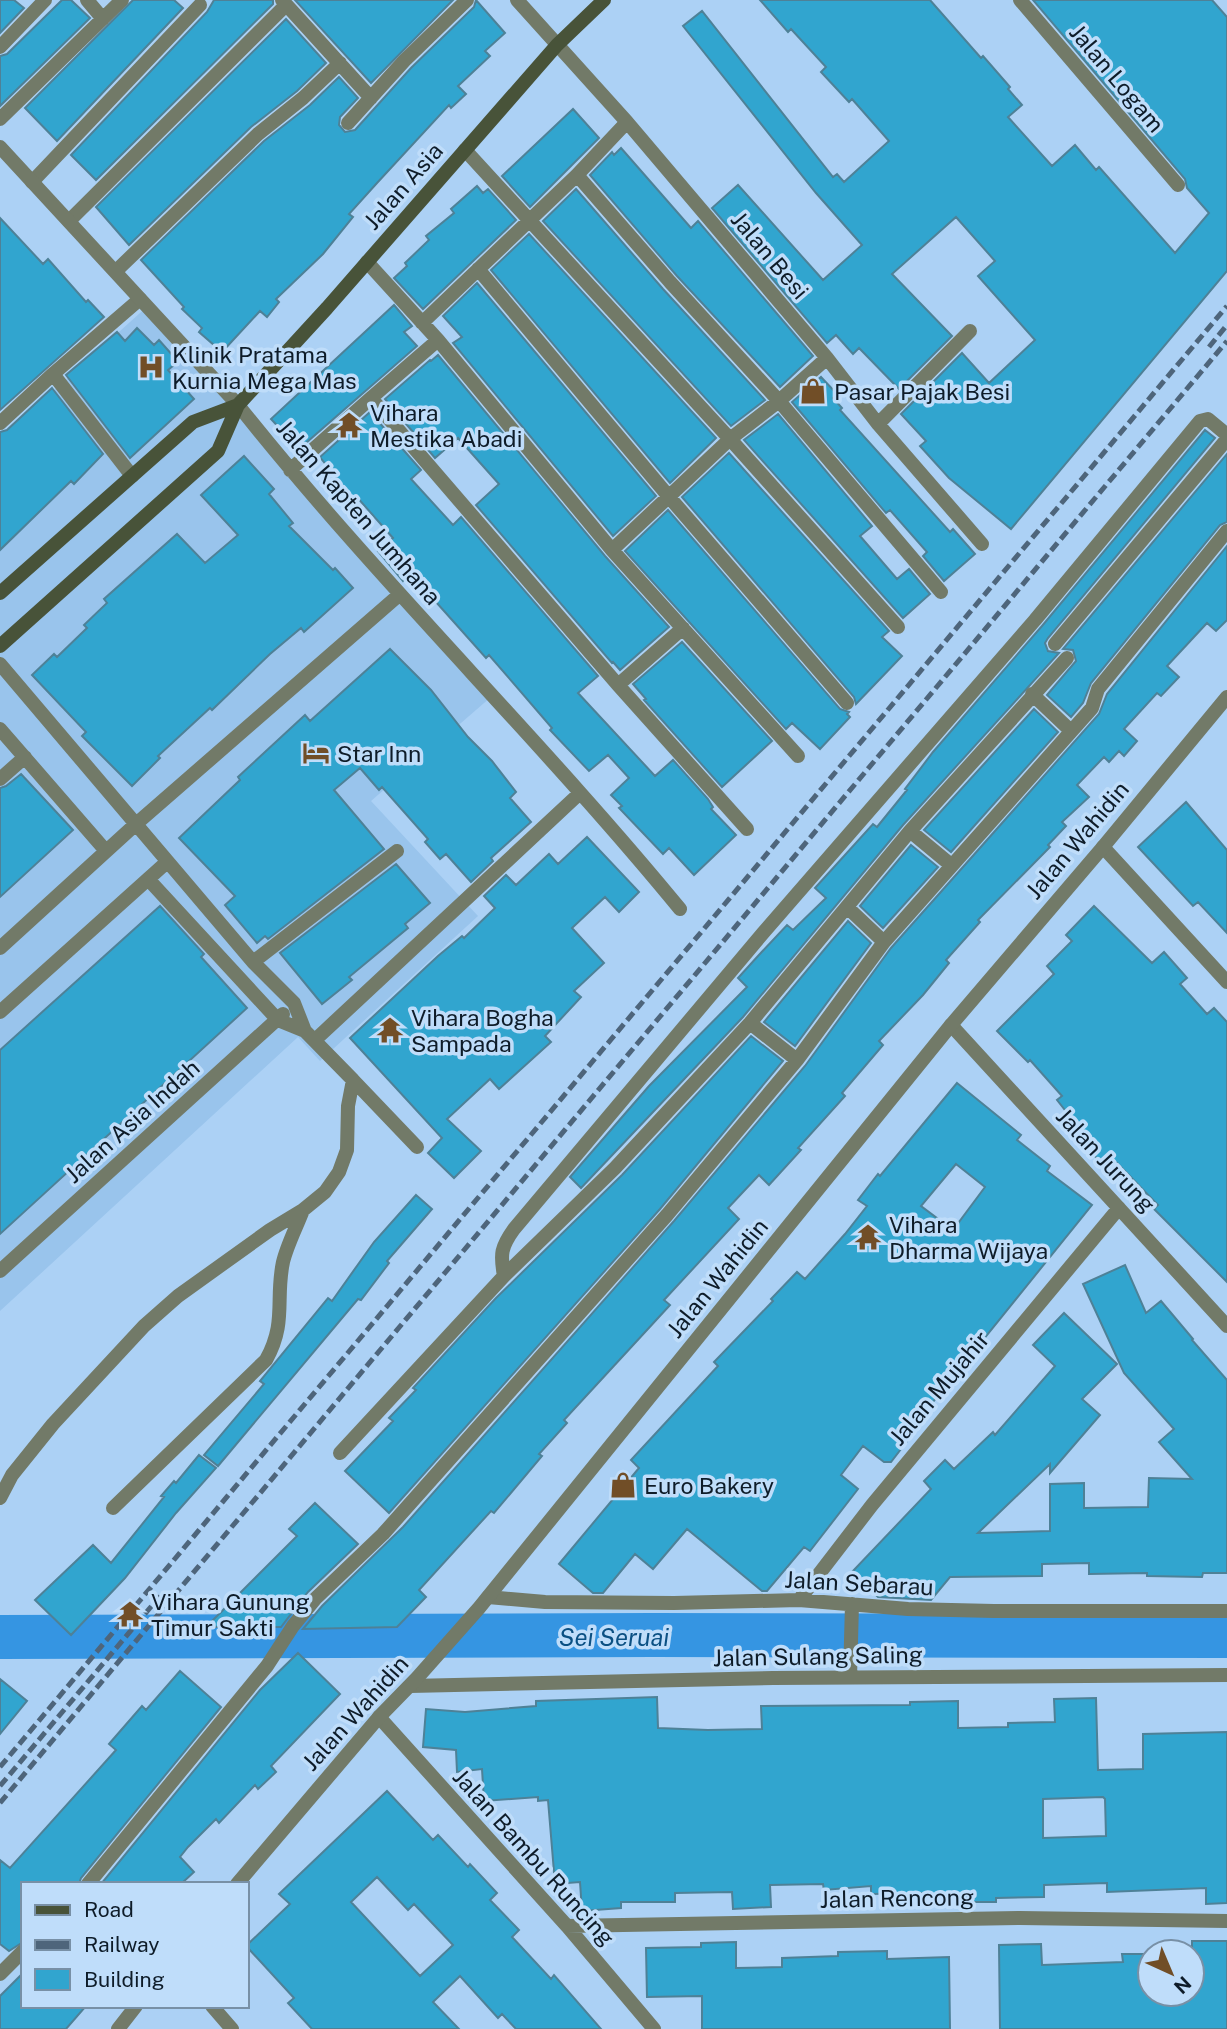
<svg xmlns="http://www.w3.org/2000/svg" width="1227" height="2029" font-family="'Public Sans',sans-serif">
  <rect width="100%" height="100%" fill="#acd1f5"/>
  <path fill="#99c4ec" d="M150,304L491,697L371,801L478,916L320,1061L298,1037L0,1311V439Z"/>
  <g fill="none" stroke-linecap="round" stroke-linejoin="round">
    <path stroke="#3595e2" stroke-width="44" d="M0,1637L653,1635L1227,1636"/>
  </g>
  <path fill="#31a5cf" stroke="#4e8197" stroke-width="2" fill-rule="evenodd" d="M0,0H14L24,8L0,33Z
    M62,0H71L90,18L0,106V56L7,54Z
    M133,0H174L183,8L57,141L25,108Z
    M214,0H273V4L96,180L71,155L207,12Z
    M295,0H453L371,83Z
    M476,0L505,33L485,51L490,56L458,86L466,94L451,108L449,105L377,183L349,214L353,217L323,254L276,299L279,302L267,317L260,311L222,352L199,332L202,328L182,309L184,307L141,260L264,141L310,105L339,77L358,98L340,117L339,125L345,132L355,130L411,68L474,7Z
    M760,0H930L981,58L983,56L1010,87L1008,89L1022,105L1008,117L1052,166L1075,145L1096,170L1099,167L1175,253L1209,213L1187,188L1185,179L1033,0H1212L1227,17V271L1011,529L949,478L920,446L926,441L901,414L962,353L989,383L1035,340L978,276L995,261L956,217L892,274L952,336L899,389L859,348L853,354L836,335L827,343L712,208L738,185L823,280L862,245L816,193L683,26L702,11L833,177L837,174L844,182L889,141L852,99L849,102L821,72L826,67L791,29L788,32Z
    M286,19L326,63L297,91L251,127L129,245L96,207Z
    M573,109L599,138L530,207L502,176Z
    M621,148L691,228L698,221L813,356L780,387L677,276L590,175L612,152L614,155Z
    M477,186L483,193L488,189L516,220L423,309L394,278L407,266L405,263L429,240L426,236L454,213L451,209Z
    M576,189L663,289L765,400L731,426L543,221Z
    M0,218L43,264L48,259L86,302L88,300L104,317L0,410Z
    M529,234L716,438L670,483L491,270Z
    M477,283L656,496L613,536L453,343L462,337L443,316Z
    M394,305L412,326L404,332L417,346L299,449L271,419Z
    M137,328L154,345L159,340L174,357V365L168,370L194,399L130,458L66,375L117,332L125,341Z
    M438,355L605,556L669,627L620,670L613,662L612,663L476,505L499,484L458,438L435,458L385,399L430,360L431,361Z
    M821,377L837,394L833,398L842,408L840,410L950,532L953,529L975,554L944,581L923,556L927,552L890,510L886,513L792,402Z
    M52,388L103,454L74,484L71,481L0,550V432L7,430Z
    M370,412L421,470L411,479L453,525L461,517L598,676L578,693L655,776L673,760L708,799L713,807L711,809L736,835L694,875L669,848L663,854L619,808L622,806L611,795L629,778L608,755L589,771L550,730L552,728L489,655L486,658L411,574L403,581L378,551L393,538L356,496L353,499L320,457Z
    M778,414L872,526L860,536L897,579L909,569L930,594L903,618L744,440Z
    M1205,430L1215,438L1048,638L1045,643L1048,651L1059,653L903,825L743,1017L581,1188L570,1177L649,1086L747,987L738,978L758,956L787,925L793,930L826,898L815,888L873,824L877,827L907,790L905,789L933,752L1042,626Z
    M729,453L889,631L882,637L902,656L856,704L854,697L682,497Z
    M1227,454V522L1220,525L1091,683L1083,703L1071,717L1047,695L1076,661L1073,650L1063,649Z
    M244,456L274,489L269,494L293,523L289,526L333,570L335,568L353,588L304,632L301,628L270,654L212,710L210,708L158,756L160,758L132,786L82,736L86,732L32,675L54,654L57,657L87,628L84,625L107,603L104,599L177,534L205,563L238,535L201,495Z
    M668,510L840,709L849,712L847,714L850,717L820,749L792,723L786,729L625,551Z
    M1227,546V620L1216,631L1207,623L1167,666L1179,677L1161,696L1157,693L1124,729L1137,741L1124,756L1119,751L1109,762L1104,757L1077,785L1089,797L1062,822L1066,826L1048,845L1050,847L978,920L980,922L946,960L949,963L923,995L879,1041L883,1045L842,1093L845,1096L798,1148L801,1150L769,1185L759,1175L728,1208L739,1219L664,1300L670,1305L564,1420L567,1423L539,1454L542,1456L494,1513L491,1511L419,1590L426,1597L397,1627L303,1629L322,1606L403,1527L674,1221L805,1066L891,948L1099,714L1107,694Z
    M682,642L772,741L722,787L644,700L646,699L633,684Z
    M390,649L431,690L468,737L492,761L516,792L510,798L531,822L491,858L493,861L471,882L446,854L440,859L425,842L428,839L382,787L379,790L360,768L334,790L384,849L268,939L265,936L257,943L225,905L235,896L179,838L240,780L238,777L305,715L310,721Z
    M1034,709L1058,732L951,852L924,830Z
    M21,774L73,830L0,897V788L6,786Z
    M1186,802L1227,850V933L1198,902L1193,906L1138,847Z
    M587,837L639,892L619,912L605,897L572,928L604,963L574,991L581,997L545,1036L551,1042L499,1089L490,1079L447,1119L481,1151L454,1178L428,1153L442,1138L350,1038L438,956L462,936L464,938L495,908L484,896L506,875L516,885L549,854L558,864Z
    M911,845L938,867L883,928L860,906Z
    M396,864L430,903L405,924L408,928L349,977L352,980L322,1004L280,953Z
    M160,906L204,954L201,957L247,1008L0,1234V1050Z
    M1094,906L1152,963L1164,952L1187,978L1180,984L1207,1014L1214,1008L1227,1022V1282L1154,1209L1158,1205L1117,1163L1108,1171L1086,1146L1090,1142L1057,1100L1062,1096L1030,1060L1028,1062L997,1031L1054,974L1047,966L1072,941L1066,935Z
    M848,921L871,943L795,1046L764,1022Z
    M751,1036L783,1061L660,1209L389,1513L345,1471L393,1421L389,1418L416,1390L413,1388L496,1298L622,1175Z
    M957,1083L1021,1135L1017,1140L1050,1166L1047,1171L1092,1205L928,1408L931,1410L891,1462H884L863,1446L841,1475L858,1489L810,1551L804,1547L767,1591H762L687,1529L653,1569L635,1554L603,1593H593L559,1564L639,1468L631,1460L718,1366L714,1362L773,1301L771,1299L797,1272L805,1279L845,1234L867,1206L858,1200L878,1174L880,1176ZM956,1164L985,1187L953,1230L921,1206Z
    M416,1195L432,1209L387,1261L389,1263L361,1300L358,1299L218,1466L204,1455L264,1384L260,1381L328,1298L332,1301L374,1242Z
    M1125,1265L1146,1313L1161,1301L1193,1339L1192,1340L1227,1380V1573H1203L1202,1577L1147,1576V1573L1089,1574V1563L1042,1564V1576L950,1577L931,1600L878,1597L852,1572L931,1489L924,1481L945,1460L954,1469L993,1432L995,1435L1055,1366L1033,1345L1064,1313L1117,1364L1082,1399L1100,1415L1050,1473V1464L978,1533L1050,1531V1484L1084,1483V1508L1148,1507L1149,1478L1192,1479L1159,1442L1174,1429L1124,1373L1083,1284Z
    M199,1455L216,1468L176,1513L125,1578L71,1635L35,1600L93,1545L111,1563L164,1497L161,1496L174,1481L176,1483Z
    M315,1503L358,1544L308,1592L281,1627H206L297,1536L289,1529Z
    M298,1653L340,1694L271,1766L276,1772L258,1789L255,1785L219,1823L216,1819L188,1847L180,1857L194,1872L181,1884H101L260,1690Z
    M180,1671L221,1707L81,1878L79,1884H23V1942L9,1951L0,1944V1860L10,1868L116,1750L109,1744L142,1706L146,1710Z
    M0,1679L27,1701L0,1734Z
    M657,1697L658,1728L708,1730L762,1729L761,1706L910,1705V1702L958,1701V1728L1008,1727V1723L1055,1722L1054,1699L1096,1698L1098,1770L1143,1769V1734L1227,1732V1903L1206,1904V1888L1107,1892V1883L1044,1885V1897L996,1898V1902H970V1896L925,1897V1893L871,1894V1886L824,1890L823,1884L770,1885L771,1907L733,1909L732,1892L675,1893V1902H621V1908L582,1911L580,1882L555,1884L548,1800L538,1801V1797L484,1801L482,1769L457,1772L456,1750L423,1747L426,1709L465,1712L536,1706V1701ZM1103,1797L1105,1799L1106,1836L1043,1838V1799Z
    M387,1791L433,1840L438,1835L468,1867L470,1864L497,1893L490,1900L519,1930L512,1937L551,1979L554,1975L601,2029H516L502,2014L498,2018L460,1976L433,2002L459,2029H312L288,2003L294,1998L247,1947V1945L290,1904L279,1894ZM377,1877L408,1910L414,1904L453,1945L420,1976L351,1902Z
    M1192,1941H1227V2029H1000L999,1945L1041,1944L1042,1965L1123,1962L1122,1954H1150V1994H1192Z
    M736,1942V1968L782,1967V1958L838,1956V1952L887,1951V1959L949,1957L950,2029H702V1996L647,1997L646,1948L701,1947V1943Z
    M23,1973V2006H86L66,2029H0V1996Z"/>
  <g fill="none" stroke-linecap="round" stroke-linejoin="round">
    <path stroke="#727a68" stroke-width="14" d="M87,0L103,19
      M282,0L371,98
      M517,0L627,122L827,358L878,424L982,544
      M1020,0L1178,185
      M0,47L45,0
      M0,119L122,0
      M627,122L577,175L670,282L779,401L941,592
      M348,123L404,61L467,0
      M465,150L730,439L898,627
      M32,182L200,5
      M69,221L286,5
      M367,262L438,340L612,550L798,756
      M478,269L670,498L847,703
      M116,271L258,134L303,98L340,63
      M422,323L577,175
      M438,340L371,398L618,685L747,829
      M53,374L132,476
      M238,405C377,580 538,736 680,909
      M0,423L53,374L140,299
      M878,424L970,331
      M290,470L371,398
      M612,550L730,439L779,401L827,358
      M1055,644L1227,439
      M0,664L253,962L294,1003L305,1031
      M618,685L683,628
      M1032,694L1071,731
      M0,729L106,851
      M0,779L25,757
      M910,831L951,865
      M1103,847L1227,982
      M848,908L884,942
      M0,948L136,824L399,595
      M253,962L397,851
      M0,1012L167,862
      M750,1023L797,1060
      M951,1025L1227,1326
      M315,1040L580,793
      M353,1080L417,1147
      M0,1271L283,1014
      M504,1276C500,1254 501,1247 514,1229L763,933L1035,620L1200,421L1208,419L1227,435
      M340,1453L504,1276L615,1168L750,1023L910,831L1067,658
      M0,1498L12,1475L53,1424L144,1326L178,1296L270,1230L303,1210L325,1192L339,1172L347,1150L348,1106L353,1080L305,1031L278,1020L148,879
      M113,1508L266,1360C287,1322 275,1300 283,1262C287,1245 297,1226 303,1210
      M488,1597L545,1602L674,1603L799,1600L908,1609L994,1611H1227
      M799,1600L872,1505L1119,1208
      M850,1678L852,1604
      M410,1686L773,1678L1227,1675
      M379,1717L567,1926L654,2029
      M88,1884L267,1666L293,1626L315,1599L383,1534L667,1215L797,1060L884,942L1092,708L1098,689L1227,531
      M567,1926L1020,1918L1227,1921
      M0,1974L23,1951
      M212,2006L232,2029"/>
    <path stroke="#727a68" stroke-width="14" d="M0,147L238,405
      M237,1884L379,1717L417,1678L479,1608L951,1025L1103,847L1227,697
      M118,2029L136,2006"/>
    <path stroke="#485339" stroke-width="14" d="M0,593L193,422L238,405
      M0,646L218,451L238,405L327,308L557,45L604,0"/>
    <path stroke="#4e657b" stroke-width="5" stroke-dasharray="10 5" stroke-linecap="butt" d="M1209,347L1227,325
      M0,1767L1227,306
      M0,1786L160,1596
      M0,1803L1227,341"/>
  </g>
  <defs>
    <g id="hospital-bare" transform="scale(2.1)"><path d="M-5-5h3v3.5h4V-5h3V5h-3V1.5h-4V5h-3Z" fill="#714e27" stroke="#bfddfa" stroke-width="2.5" paint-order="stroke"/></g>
    <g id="shop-bare" transform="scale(2.1)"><path d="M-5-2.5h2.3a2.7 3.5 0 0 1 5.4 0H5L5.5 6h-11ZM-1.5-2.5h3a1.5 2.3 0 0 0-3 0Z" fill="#714e27" stroke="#bfddfa" stroke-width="2.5" paint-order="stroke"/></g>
    <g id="temple-bare" transform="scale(2.1)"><path d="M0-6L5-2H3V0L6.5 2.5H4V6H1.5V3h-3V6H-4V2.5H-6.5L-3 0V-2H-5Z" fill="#714e27" stroke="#bfddfa" stroke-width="2.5" paint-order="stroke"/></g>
    <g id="hotel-bare" transform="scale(2.1)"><path d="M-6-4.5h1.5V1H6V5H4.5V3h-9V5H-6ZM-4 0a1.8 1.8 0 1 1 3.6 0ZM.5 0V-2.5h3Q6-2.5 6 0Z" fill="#714e27" stroke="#bfddfa" stroke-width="2.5" paint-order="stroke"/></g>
  </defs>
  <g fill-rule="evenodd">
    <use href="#hospital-bare" x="151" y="367"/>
    <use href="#shop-bare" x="813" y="391"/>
    <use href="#temple-bare" x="349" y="425"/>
    <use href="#hotel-bare" x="316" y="753"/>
    <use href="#temple-bare" x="390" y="1030"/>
    <use href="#temple-bare" x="868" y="1237"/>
    <use href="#shop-bare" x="623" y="1485"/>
    <use href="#temple-bare" x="130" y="1614"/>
  </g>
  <g text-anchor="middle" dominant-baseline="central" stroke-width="7" stroke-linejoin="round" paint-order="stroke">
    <g font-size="23" fill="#0e1c29" stroke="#bfddfa">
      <text transform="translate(1117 78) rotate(50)">Jalan Logam</text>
      <text transform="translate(403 186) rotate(-49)">Jalan Asia</text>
      <text transform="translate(770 255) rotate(50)">Jalan Besi</text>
      <text transform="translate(359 512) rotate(49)">Jalan Kapten Jumhana</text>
      <text transform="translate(1077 840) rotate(-50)">Jalan Wahidin</text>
      <text transform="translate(132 1121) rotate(-42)">Jalan Asia Indah</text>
      <text transform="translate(1106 1160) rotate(47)">Jalan Jurung</text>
      <text transform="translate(717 1278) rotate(-51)">Jalan Wahidin</text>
      <text transform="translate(939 1388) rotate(-50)">Jalan Mujahir</text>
      <text transform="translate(859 1583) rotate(3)">Jalan Sebarau</text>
      <text transform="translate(818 1656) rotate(-1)">Jalan Sulang Saling</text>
      <text transform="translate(355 1713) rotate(-48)">Jalan Wahidin</text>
      <text transform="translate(534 1857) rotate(48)">Jalan Bambu Runcing</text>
      <text transform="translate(897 1898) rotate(-1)">Jalan Rencong</text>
    </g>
    <g font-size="23" fill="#0e1c29" stroke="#bfddfa" text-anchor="start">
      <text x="172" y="354">Klinik Pratama<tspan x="172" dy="26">Kurnia Mega Mas</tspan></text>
      <text x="834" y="391">Pasar Pajak Besi</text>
      <text x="370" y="412">Vihara<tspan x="370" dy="26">Mestika Abadi</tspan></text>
      <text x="337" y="753">Star Inn</text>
      <text x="411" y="1017">Vihara Bogha<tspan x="411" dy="26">Sampada</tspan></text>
      <text x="889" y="1224">Vihara<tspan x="889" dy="26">Dharma Wijaya</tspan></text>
      <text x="644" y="1485">Euro Bakery</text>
      <text x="151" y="1601">Vihara Gunung<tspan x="151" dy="26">Timur Sakti</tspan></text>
    </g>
    <g font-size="24" font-style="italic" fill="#0b5083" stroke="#bfddfa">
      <text x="614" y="1637">Sei Seruai</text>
    </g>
  </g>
  <rect x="21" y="1882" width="228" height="126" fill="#bfddfa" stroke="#7890a6" stroke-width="2"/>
  <rect x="35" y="1905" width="35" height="10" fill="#485339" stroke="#7890a6" stroke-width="2"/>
  <text x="84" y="1917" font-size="21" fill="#0e1c29">Road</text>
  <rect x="35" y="1940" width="35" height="10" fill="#4e657b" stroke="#7890a6" stroke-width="2"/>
  <text x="84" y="1952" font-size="21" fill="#0e1c29">Railway</text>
  <rect x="35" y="1969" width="35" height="21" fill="#31a5cf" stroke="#7890a6" stroke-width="2"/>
  <text x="84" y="1987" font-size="21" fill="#0e1c29">Building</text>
  <g transform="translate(1171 1973) rotate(136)"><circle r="33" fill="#bfddfa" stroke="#7890a6" stroke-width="2"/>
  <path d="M0-5L12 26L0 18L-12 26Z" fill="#714e27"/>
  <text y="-10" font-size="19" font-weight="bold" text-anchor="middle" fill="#0e1c29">N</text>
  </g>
</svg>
